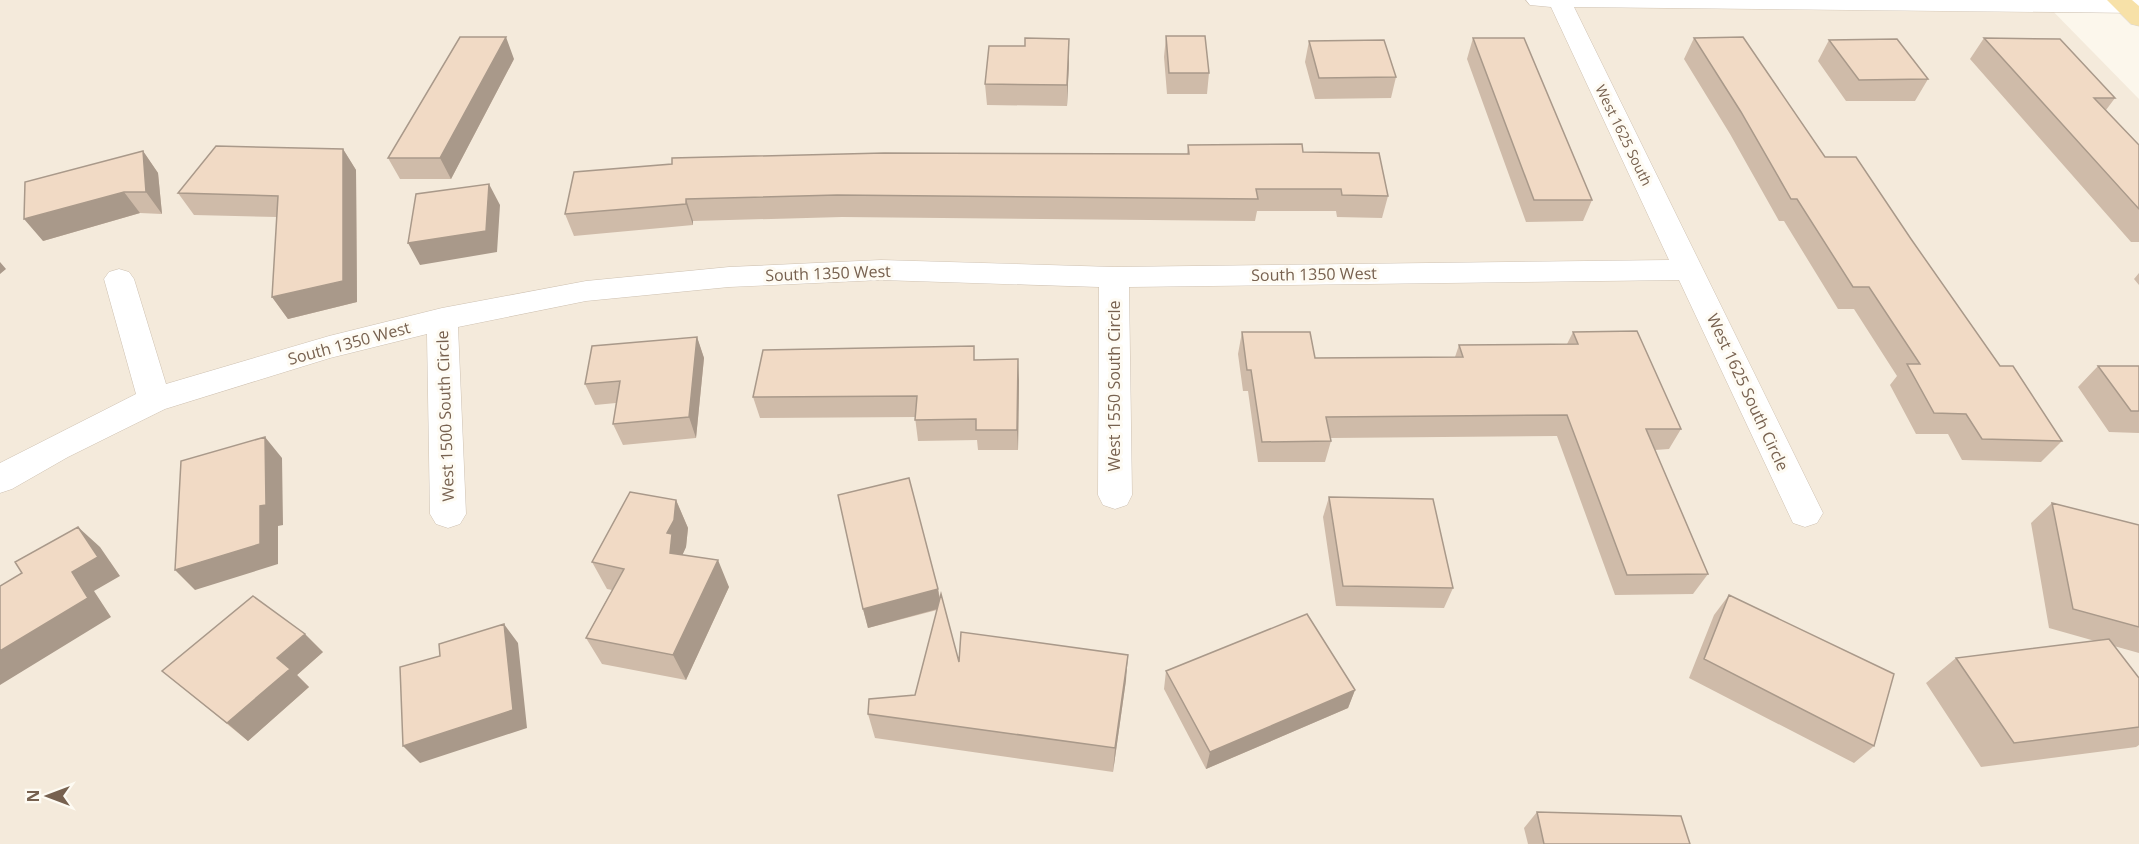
<svg xmlns="http://www.w3.org/2000/svg" width="2139" height="844" font-family="'Open Sans',sans-serif">
  <rect width="100%" height="100%" fill="#fcf7ec"/>
  <path fill="#f4eadb" d="M0,0H2042L2139,99V844H0Z"/>
  <g fill="none" stroke-linecap="round" stroke-linejoin="round">
    <g stroke="#cec1b1" stroke-width="1">
      <path id="minor" d="M1526,0H2139V13L1574,7L1823,513L1817,523L1805,527L1793,523L1679,280L1129,287L1132,495L1127,505L1115,509L1103,505L1098,495L1099,287L881,280L729,287L586,301L458,327L466,514L460,524L448,528L436,524L430,514L427,334L330,358L165,409L68,457L12,489L0,493V463L136,394L104,279L109,272L119,269L129,272L134,279L166,384L329,336L442,308L586,281L729,267L881,260L1114,267L1669,260L1551,7L1530,5Z"/>
    </g>
    <g stroke="#d9d3ce" stroke-width="1">
      <path id="primary" d="M2107,0H2132L2139,6V26L2131,24Z"/>
    </g>
    <use href="#minor" fill="#fff" fill-rule="evenodd"/>
    <use href="#primary" fill="#f7e1a8" fill-rule="evenodd"/>
  </g>
  <path fill="#cfbba9" d="M1166,36L1209,73L1207,94H1167L1164,57Z
    M1473,38L1592,200L1583,221L1526,222L1467,59Z
    M1694,38L1825,157L1911,239L2000,366L2062,441L2041,462L1962,460L1948,434H1916L1890,385L1897,376L1854,309H1838L1784,221H1779L1730,134L1684,59Z
    M1984,38L2115,98L2106,110L2139,145V242H2131L1970,59Z
    M1829,40L1928,79L1915,101H1846L1818,61Z
    M1309,41L1396,77L1391,98L1315,99L1305,62Z
    M514,59L451,179H400L388,158Z
    M1069,60L1067,106L987,105L985,84Z
    M1188,145L1303,152L1388,196L1382,218L1337,217L1336,211H1257L1255,221L842,217L693,221V225L574,236L565,214L574,172L1187,154Z
    M343,149L356,170L357,302L288,319L272,297L277,217L194,215L178,193Z
    M143,151L158,173L162,214L140,213L43,241Z
    M2139,273V285L2134,279Z
    M1242,332L1315,358L1455,357L1459,345L1567,344L1573,332L1681,429L1669,449L1655,450L1708,574L1693,594L1615,595L1557,436L1330,438L1331,441L1325,462H1258L1248,391H1243L1238,354Z
    M697,337L704,358L696,438L623,445L613,424L616,403L595,405L585,384Z
    M976,360L1019,380L1018,450H978L977,440L918,441L915,417L760,418L753,397Z
    M2098,366H2139V433L2109,432L2078,387Z
    M1329,497L1453,588L1444,608L1336,606L1323,517Z
    M676,500L688,528L686,547L682,555L729,587L686,680L602,664L586,638L612,590L607,589L592,562Z
    M2052,503L2139,525V653L2114,646L2139,678V745L2136,747L1981,767L1926,683L1956,658L2095,641L2049,628L2031,523Z
    M938,589L940,598L959,662L1126,680L1113,772L875,738L868,714L915,695L937,610L868,628L863,609Z
    M1729,595L1874,746L1854,763L1689,678L1714,615Z
    M323,652L297,675L309,687L248,741L162,671Z
    M1166,671L1355,690L1348,708L1206,769L1164,689Z
    M1537,812L1690,844H1528L1524,828Z"/>
  <path fill="#a9998a" d="M506,37L514,59L451,179L440,158Z
    M1069,39V60L1067,106V85Z
    M343,149L356,170L357,302L288,319L272,297Z
    M143,151L158,173L162,214L146,192Z
    M489,184L500,205L497,252L420,265L408,243Z
    M124,192L140,213L43,241L24,219Z
    M686,199L693,221V225L686,204Z
    M0,262L6,269L0,274Z
    M697,337L704,358L696,438L689,417Z
    M1018,359L1019,380L1018,450L1017,430Z
    M265,437L282,458L283,525L278,526V564L195,590L175,570Z
    M676,500L688,528L686,547L682,556L670,553L667,533Z
    M78,527L100,547L120,576L94,591L111,617L0,685V651Z
    M718,560L729,587L686,680L673,655Z
    M938,589L941,608L868,628L863,609Z
    M504,624L518,643L527,728L420,763L403,746Z
    M305,634L323,652L297,675L309,687L248,741L227,723L277,658Z
    M1128,655L1126,680L1113,772L1115,748Z
    M1355,690L1348,708L1206,769L1210,752Z"/>
  <path fill="#f1dac5" stroke="#a9998a" stroke-width="1.5" d="M1166,36H1205L1209,73H1169Z
    M460,37H506L440,158H388Z
    M1743,37L1825,157H1856L1911,239L2000,366H2013L2062,441L1982,439L1966,414L1934,413L1907,364H1920L1869,287H1853L1797,199H1791L1741,112L1694,38Z
    M1025,38L1069,39L1067,85L985,84L989,46H1025Z
    M1473,38H1524L1592,200H1534Z
    M1984,38L2060,39L2115,98H2094L2139,145V209Z
    M1897,39L1928,79L1859,80L1829,40Z
    M1384,40L1396,77L1319,78L1309,41Z
    M1302,144L1303,152L1379,153L1388,196L1342,195L1341,189H1256L1258,199L837,195L686,199V204L565,214L574,172L672,164V158L884,153L1189,154L1188,145Z
    M216,146L343,149V281L272,297L278,196L178,193Z
    M143,151L146,192H124L24,219L25,182Z
    M489,184L486,231L408,243L416,194Z
    M1637,331L1681,429H1646L1708,574L1627,575L1567,415L1326,417L1331,441L1262,442L1251,370H1247L1242,332H1310L1315,358L1463,357L1459,345L1578,344L1573,332Z
    M697,337L689,417L613,424L620,381L585,384L592,346Z
    M974,346V360L1018,359L1017,430H976V419L915,420L917,396L753,397L763,350Z
    M2098,366H2139V411H2131Z
    M265,437L266,505L260,506V544L175,570L181,461Z
    M909,478L938,589L863,609L838,495Z
    M630,492L676,500L674,520L667,533L672,534L670,553L718,560L673,655L586,638L624,569L592,562Z
    M1329,497L1433,499L1453,588L1343,586Z
    M2052,503L2139,525V627L2073,609Z
    M78,527L98,557L72,572L88,598L0,651V586L22,573L15,562Z
    M941,594L959,662L961,632L1128,655L1115,748L868,714L869,699L915,695Z
    M1729,595L1894,674L1874,746L1704,659Z
    M253,596L305,634L277,658L290,669L227,723L162,671Z
    M1307,614L1355,690L1210,752L1166,671Z
    M504,624L513,710L403,746L400,667L440,656L439,644Z
    M2109,639L2139,678V727L2014,743L1956,658Z
    M1537,812L1681,816L1690,844H1544Z"/>
  <g text-anchor="middle" dominant-baseline="central" stroke-width="6" stroke-linejoin="round" paint-order="stroke">
    <g font-size="14" fill="#77614f" stroke="#fefbf3">
      <text transform="translate(1624 135) rotate(64)">West 1625 South</text>
    </g>
    <g font-size="16" fill="#77614f" stroke="#fefbf3">
      <text transform="translate(828 273) rotate(-2)">South 1350 West</text>
      <text transform="translate(1314 274) rotate(-1)">South 1350 West</text>
      <text transform="translate(349 343) rotate(-15)">South 1350 West</text>
      <text transform="translate(1114 386) rotate(-90)">West 1550 South Circle</text>
      <text transform="translate(1748 392) rotate(65)">West 1625 South Circle</text>
      <text transform="translate(445 416) rotate(-92)">West 1500 South Circle</text>
    </g>
  </g>
  <g transform="translate(48 796) rotate(270)" stroke="#fefbf3" stroke-width="4.5" paint-order="stroke">
  <path d="M0-4.5L10 22L0 15L-10 22Z" fill="#77614f"/>
  <text y="-9" font-size="16" font-weight="bold" text-anchor="middle" fill="#77614f">N</text>
  </g>
</svg>
